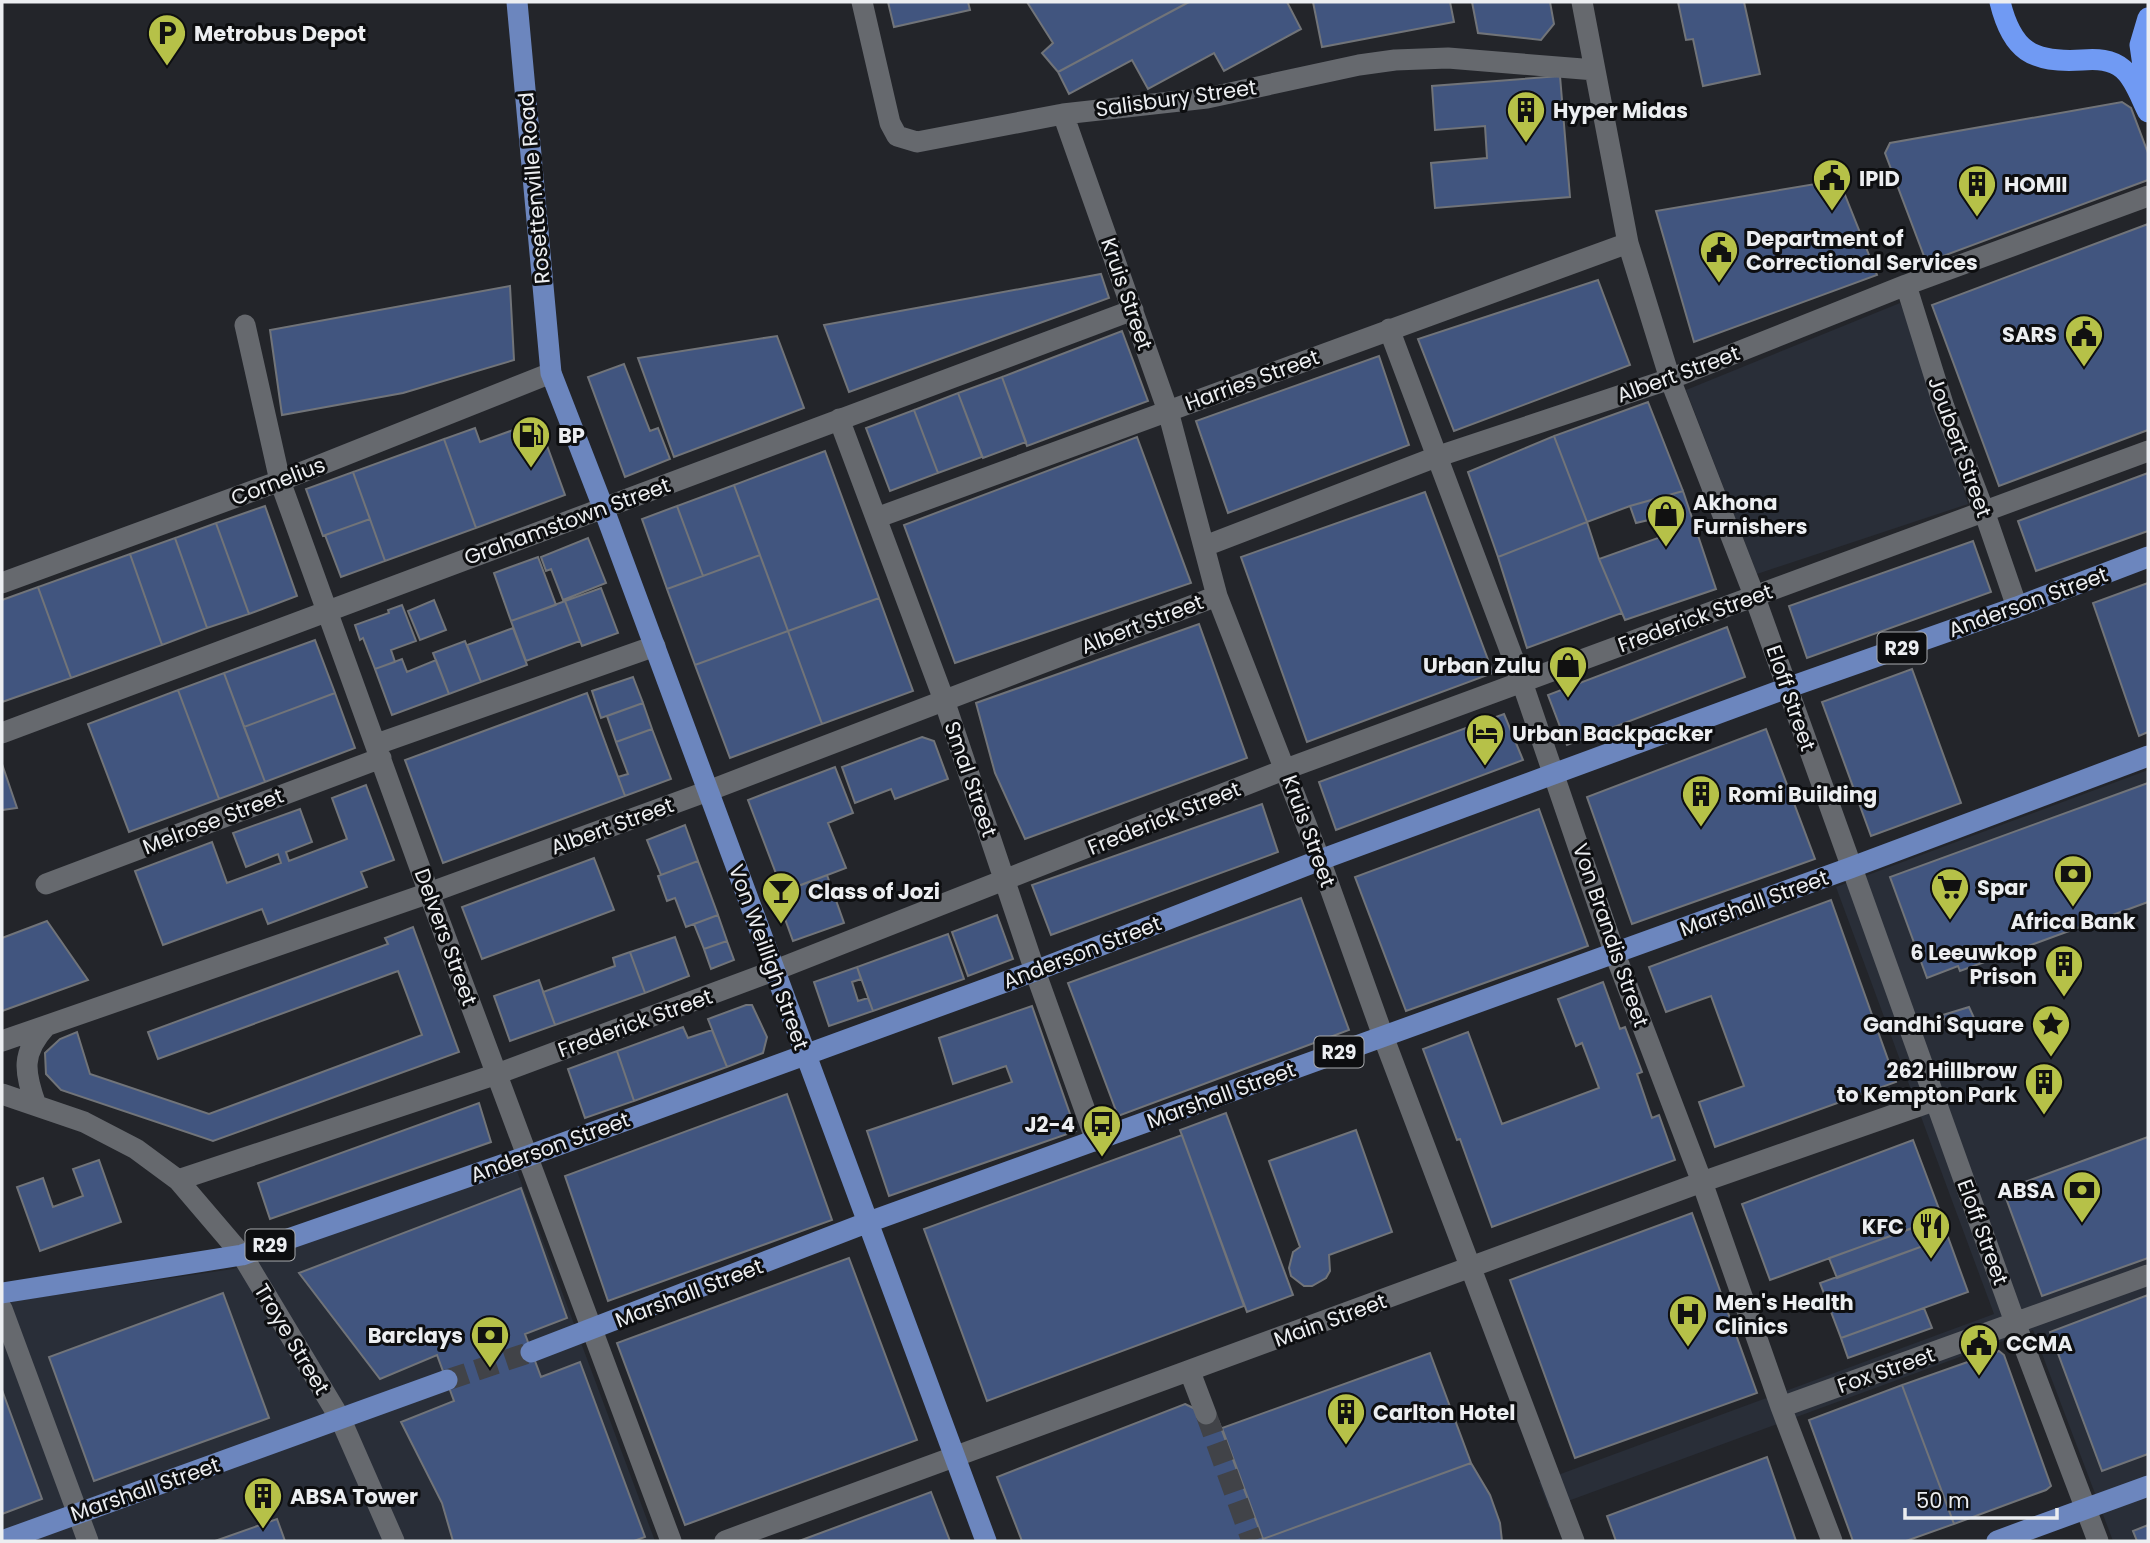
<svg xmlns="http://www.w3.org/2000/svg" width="2150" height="1543" font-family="Poppins,sans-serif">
  <rect width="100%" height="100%" fill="#23252a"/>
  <path fill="#292e38" d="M1900,303L1944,407L1946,432L1968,504L1757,574L1686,390Z
    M2148,770V1541H2113L2033,1330L1549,1508L1539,1482L1994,1314L1836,887Z
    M515,1166L655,1541H2V1306L14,1301L233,1269Z"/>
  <path fill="#41557f" stroke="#717479" stroke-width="2" d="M888,2H968L970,10L894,27Z
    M1027,2H1189L1058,72L1042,53L1053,43Z
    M1189,2H1287L1301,29L1224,71L1214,53L1148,89L1132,60L1069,94L1058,72Z
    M1313,2H1450L1454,22L1322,47Z
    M1472,2H1550L1554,24L1541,40L1478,33Z
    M1678,2H1744L1760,74L1703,86L1693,39L1686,40Z
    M1560,76L1570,197L1435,208L1431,163L1487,158L1485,126L1435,130L1432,86Z
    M2122,102L2131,108L2148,153V180L1935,259L1924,256L1885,153L1890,143Z
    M1839,180L1877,275L1694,342L1656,211Z
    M2148,224V430L1999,486L1932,305Z
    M1101,274L1109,298L849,392L824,325Z
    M1598,280L1630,365L1454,431L1418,339Z
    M510,286L514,360L403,393L282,415L270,330Z
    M1122,331L1148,401L1027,446L1002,377Z
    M777,336L804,408L674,457L638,358Z
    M1379,356L1409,445L1228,513L1196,421Z
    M624,364L650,431L658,428L670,459L625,477L588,377Z
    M1002,377L1026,442L983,458L958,393Z
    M958,393L982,457L938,473L914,410Z
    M1648,402L1683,491L1630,506L1587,522L1554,436Z
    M914,410L938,473L890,491L866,428Z
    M538,421L565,495L476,528L444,439L475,428L480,442Z
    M1554,436L1587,522L1498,557L1468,472Z
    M1137,437L1191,583L955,663L904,525Z
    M444,439L476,528L385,561L353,472Z
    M825,451L879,598L788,631L734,485Z
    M353,472L370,519L323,536L306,489Z
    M2148,473V531L2036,571L2018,521Z
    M734,485L760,555L703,576L677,506Z
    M1683,491L1716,589L1625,620L1599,559L1661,537L1653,519L1636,523L1630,506Z
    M1425,492L1493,673L1307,742L1241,557Z
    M265,506L297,596L249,614L216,523Z
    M677,506L703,576L667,589L642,519Z
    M370,519L385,561L341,577L325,535Z
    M1587,522L1599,559L1622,613L1527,648L1498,557Z
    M216,523L249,614L207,628L175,538Z
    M175,538L207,628L162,645L130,554Z
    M588,538L606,583L563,600L551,569L546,571L541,557Z
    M1973,541L1991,592L1807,658L1789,606Z
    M130,554L162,645L71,678L38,587Z
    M760,555L788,631L695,665L667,589Z
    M538,557L556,605L511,621L494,573Z
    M2148,583V732L2139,736L2093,603Z
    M38,587L71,678L2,702V600Z
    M601,588L618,633L582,646L565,601Z
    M879,598L913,691L822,724L788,631Z
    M434,600L446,630L420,640L408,611Z
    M565,601L580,641L526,661L511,621Z
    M402,605L416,641L391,650L395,662L375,669L363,638L360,640L355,625L389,613L388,610Z
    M1199,624L1247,758L1025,839L995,773L976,703Z
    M1727,627L1745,677L1567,745L1548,695Z
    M513,628L527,665L481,682L467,645Z
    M788,631L822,724L730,758L695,665Z
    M315,640L335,693L244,727L224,673Z
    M465,641L481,682L449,694L433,653Z
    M402,659L407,672L436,660L449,694L392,715L375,669Z
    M1912,669L1961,803L1871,836L1822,702Z
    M224,673L265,782L219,799L178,690Z
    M633,677L643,703L601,718L592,691Z
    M178,690L219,799L129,832L88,724Z
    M335,693L355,748L265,782L244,727Z
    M587,693L625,796L443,863L405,760Z
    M643,703L652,729L616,742L607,716Z
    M1504,714L1523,760L1336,830L1319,782Z
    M652,729L671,779L625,796L618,777L628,774L616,742Z
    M1766,729L1815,859L1632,924L1587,797Z
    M922,737L934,741L948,779L895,799L891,789L855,803L842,767Z
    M2,764L17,808L2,810Z
    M835,767L853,813L828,823L846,868L783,892L748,800Z
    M2148,783V902L1960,971L1958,966L1927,978L1890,877Z
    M366,785L394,860L361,872L367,887L268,924L262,909L163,945L135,871L212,842L227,883L281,863L278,854L246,867L233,833L300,809L312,842L286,852L289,861L347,839L332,798Z
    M1262,804L1278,852L1051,935L1032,885Z
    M1539,809L1588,946L1406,1011L1355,877Z
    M685,825L698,861L661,875L647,840Z
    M594,858L614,910L482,959L462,907Z
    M698,861L718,915L686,927L675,898L667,901L658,876Z
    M827,875L844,923L793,941L776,894Z
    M1301,898L1349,1030L1118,1116L1068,983Z
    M1831,900L1896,1082L1715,1147L1699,1102L1744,1086L1711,996L1666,1012L1649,967Z
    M718,915L727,941L704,949L694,924Z
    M997,915L1013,959L968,976L952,932Z
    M47,921L88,980L2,1011V938Z
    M413,927L459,1052L213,1141L61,1090L46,1074L45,1053L60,1039L77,1032L90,1074L209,1114L422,1035L398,971L158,1059L148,1032L388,944L385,938Z
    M948,934L964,979L873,1011L857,967Z
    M675,937L689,976L645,993L630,952Z
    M727,941L734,960L711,969L704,949Z
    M630,952L645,993L555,1025L543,992L615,966L613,958Z
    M857,967L861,979L852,982L858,1001L868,998L873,1011L829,1026L814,982Z
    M539,980L555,1025L510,1041L494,996Z
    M1603,982L1620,1029L1625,1027L1642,1072L1637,1074L1652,1118L1659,1115L1675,1160L1492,1227L1460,1139L1457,1140L1423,1049L1468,1032L1502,1124L1599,1088L1582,1043L1576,1046L1558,999Z
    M746,1005H752L767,1037L763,1053L727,1067L708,1019Z
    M1032,1006L1076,1131L889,1196L867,1131L1012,1082L1006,1066L953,1084L939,1038Z
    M1969,1007L1974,1018L1947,1027L1943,1015Z
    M683,1027L688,1038L712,1030L727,1067L634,1101L617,1051Z
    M617,1051L634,1101L585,1118L568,1069Z
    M787,1094L832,1220L608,1301L565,1176Z
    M479,1103L491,1142L270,1219L258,1183Z
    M1226,1113L1293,1295L1247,1312L1180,1130Z
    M1356,1130L1392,1232L1329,1255L1330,1271L1326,1278L1312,1286H1304L1291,1276L1289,1268L1293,1252L1300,1247L1269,1161Z
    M1182,1135L1244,1306L987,1401L924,1229Z
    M2148,1137V1258L2042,1296L2003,1190Z
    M1913,1140L1942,1217L1770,1280L1742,1204Z
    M99,1160L121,1222L40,1251L17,1187L43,1178L53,1207L83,1196L73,1169Z
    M521,1188L567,1318L525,1334L541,1377L580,1362L645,1537L634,1541H453L442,1503L401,1422L454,1401L437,1355L380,1379L299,1273Z
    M1692,1213L1757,1393L1575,1458L1510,1280Z
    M1927,1223L1934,1242L1837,1278L1829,1258Z
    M1948,1237L1968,1292L1841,1338L1820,1283Z
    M849,1258L917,1440L685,1525L617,1343Z
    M223,1293L269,1418L94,1481L49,1357Z
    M2148,1295V1454L2102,1471L2050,1332Z
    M1924,1308L1932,1328L1848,1358L1841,1338Z
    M1999,1351L2004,1355L2051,1486L2046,1490L1954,1524L1902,1385Z
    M1430,1353L1471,1463L1263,1539L1222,1428Z
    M1902,1385L1954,1524L1906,1541H1853L1809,1420Z
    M2,1390L42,1499L2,1514Z
    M1185,1404L1218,1420L1263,1539L1471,1463L1490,1495L1500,1523L1502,1541H1022L997,1477Z
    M1767,1457L1796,1541H1616L1607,1516Z
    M931,1492L950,1541H799Z
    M277,1519L285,1541H215Z
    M2148,1525V1541H2137L2133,1531Z"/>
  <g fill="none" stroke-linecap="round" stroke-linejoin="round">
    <path stroke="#414348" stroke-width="21" stroke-dasharray="21 10" stroke-linecap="butt" d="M1206,1414L1252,1541"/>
    <path stroke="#414348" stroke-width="21" stroke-dasharray="21 10" stroke-linecap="butt" d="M447,1380L531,1352"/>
    <path stroke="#66696e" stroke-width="21" d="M862,2L890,123L897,136L917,142L1063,114L1207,98L1359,65L1395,60L1448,58L1595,70
      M1582,2L1628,243L1670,379L1754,595L2016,1325L2098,1541
      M1063,114L1168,411L1217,596L1320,860L1383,1036L1574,1541
      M1906,285L1944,407L1984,511L2017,607
      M245,325L280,481L429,893L671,1541
      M1389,329L1522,682L1615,954L1702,1182L1781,1407L1832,1541
      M839,419L944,700L1035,971L1096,1141
      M876,518L1628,243
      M1205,546L1436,457L1670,379L1906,285L2148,196
      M2,583L280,481L551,373
      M2,733L1133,310
      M377,744L655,646
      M46,884L381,758
      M2,1041L429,893L708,791L1217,596
      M2,1094L84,1122L136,1149L178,1180L242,1255L341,1420L394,1541
      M36,1105C24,1072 21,1053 46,1026
      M178,1180L497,1074L773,971L1286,769L2148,451
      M2,1309L88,1541
      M1190,1372L1206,1414
      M1781,1407L2148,1275
      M725,1541L1702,1182L1936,1100"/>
    <path stroke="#6c86be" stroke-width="21" d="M517,2L551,373L603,507L986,1541
      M2,1293L242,1255L528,1156L1035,971L1320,860L1787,688L2017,607L2148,557
      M531,1352L866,1223L1850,868L2148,756
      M2,1541L447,1380
      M1997,1541L2148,1486"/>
    <path stroke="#709af3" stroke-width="21" d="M2000,2C2012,51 2032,63 2082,60C2097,59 2111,59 2123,69C2135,79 2141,99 2148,112
      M2148,18L2140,45L2148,100"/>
  </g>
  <defs>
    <g id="parking-pin" transform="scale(2.0125)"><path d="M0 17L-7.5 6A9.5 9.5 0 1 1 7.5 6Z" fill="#b6c148" stroke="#0d0e10"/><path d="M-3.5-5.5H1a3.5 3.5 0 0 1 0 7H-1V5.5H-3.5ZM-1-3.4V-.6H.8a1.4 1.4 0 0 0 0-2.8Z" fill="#111"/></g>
    <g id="building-pin" transform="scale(2.0125)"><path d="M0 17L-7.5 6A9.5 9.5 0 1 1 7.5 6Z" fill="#b6c148" stroke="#0d0e10"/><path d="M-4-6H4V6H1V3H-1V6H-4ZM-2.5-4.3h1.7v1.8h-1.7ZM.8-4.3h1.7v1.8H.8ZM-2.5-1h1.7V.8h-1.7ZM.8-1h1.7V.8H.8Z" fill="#111"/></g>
    <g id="civic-pin" transform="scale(2.0125)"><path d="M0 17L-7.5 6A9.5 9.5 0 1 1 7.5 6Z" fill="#b6c148" stroke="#0d0e10"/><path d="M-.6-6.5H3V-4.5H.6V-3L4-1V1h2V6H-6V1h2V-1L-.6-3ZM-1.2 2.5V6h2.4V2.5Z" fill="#111"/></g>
    <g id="fuel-pin" transform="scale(2.0125)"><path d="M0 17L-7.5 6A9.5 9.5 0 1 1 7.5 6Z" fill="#b6c148" stroke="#0d0e10"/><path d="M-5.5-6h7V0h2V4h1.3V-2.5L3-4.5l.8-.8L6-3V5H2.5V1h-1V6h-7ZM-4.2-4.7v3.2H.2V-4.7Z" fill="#111"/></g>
    <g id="shop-pin" transform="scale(2.0125)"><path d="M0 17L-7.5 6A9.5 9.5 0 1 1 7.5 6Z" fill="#b6c148" stroke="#0d0e10"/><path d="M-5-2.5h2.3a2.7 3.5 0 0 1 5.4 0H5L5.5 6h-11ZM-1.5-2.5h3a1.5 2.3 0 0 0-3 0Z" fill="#111"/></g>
    <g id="hotel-pin" transform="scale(2.0125)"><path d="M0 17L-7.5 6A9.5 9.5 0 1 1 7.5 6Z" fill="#b6c148" stroke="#0d0e10"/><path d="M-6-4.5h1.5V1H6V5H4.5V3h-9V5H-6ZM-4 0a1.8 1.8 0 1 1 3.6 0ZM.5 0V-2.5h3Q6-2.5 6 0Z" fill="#111"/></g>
    <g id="bank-pin" transform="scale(2.0125)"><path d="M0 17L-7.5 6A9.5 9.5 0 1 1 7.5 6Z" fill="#b6c148" stroke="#0d0e10"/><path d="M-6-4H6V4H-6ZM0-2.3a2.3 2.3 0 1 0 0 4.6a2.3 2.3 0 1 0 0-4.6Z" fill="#111"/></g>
    <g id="supermarket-pin" transform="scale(2.0125)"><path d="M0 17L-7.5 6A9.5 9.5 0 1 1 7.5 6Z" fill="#b6c148" stroke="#0d0e10"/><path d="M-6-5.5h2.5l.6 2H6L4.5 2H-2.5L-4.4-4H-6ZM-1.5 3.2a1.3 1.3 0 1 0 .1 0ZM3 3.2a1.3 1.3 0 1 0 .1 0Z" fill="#111"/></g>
    <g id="bar-pin" transform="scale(2.0125)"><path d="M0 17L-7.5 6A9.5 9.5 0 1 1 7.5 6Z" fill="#b6c148" stroke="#0d0e10"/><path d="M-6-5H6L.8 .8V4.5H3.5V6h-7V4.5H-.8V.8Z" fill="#111"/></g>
    <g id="sight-pin" transform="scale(2.0125)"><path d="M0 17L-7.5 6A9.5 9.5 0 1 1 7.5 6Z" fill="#b6c148" stroke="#0d0e10"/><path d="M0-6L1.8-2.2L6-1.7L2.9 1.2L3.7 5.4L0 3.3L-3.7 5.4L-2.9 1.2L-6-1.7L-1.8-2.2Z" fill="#111"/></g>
    <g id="bus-pin" transform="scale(2.0125)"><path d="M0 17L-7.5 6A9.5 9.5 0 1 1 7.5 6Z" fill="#b6c148" stroke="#0d0e10"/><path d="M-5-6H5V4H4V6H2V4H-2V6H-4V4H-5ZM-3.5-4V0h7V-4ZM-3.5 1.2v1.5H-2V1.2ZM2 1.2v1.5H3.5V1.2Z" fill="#111"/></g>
    <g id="restaurant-pin" transform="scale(2.0125)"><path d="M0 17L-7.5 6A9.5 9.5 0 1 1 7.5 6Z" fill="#b6c148" stroke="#0d0e10"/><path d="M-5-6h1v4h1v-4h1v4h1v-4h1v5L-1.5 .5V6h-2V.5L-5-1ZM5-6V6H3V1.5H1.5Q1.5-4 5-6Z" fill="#111"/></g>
    <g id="hospital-pin" transform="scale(2.0125)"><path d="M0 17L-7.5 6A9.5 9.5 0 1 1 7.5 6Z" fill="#b6c148" stroke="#0d0e10"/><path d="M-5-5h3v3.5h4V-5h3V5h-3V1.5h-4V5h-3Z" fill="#111"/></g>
  </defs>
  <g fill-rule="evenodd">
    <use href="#parking-pin" x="167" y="33"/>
    <use href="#building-pin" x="1526" y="110"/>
    <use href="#civic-pin" x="1832" y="178"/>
    <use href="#building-pin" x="1977" y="184"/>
    <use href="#civic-pin" x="1719" y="250"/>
    <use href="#civic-pin" x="2084" y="334"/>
    <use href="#fuel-pin" x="531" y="435"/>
    <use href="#shop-pin" x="1666" y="514"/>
    <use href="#shop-pin" x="1568" y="665"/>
    <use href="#hotel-pin" x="1485" y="733"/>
    <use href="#building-pin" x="1701" y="794"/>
    <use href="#bank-pin" x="2073" y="874"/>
    <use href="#supermarket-pin" x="1950" y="887"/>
    <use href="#bar-pin" x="781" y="891"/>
    <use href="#building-pin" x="2064" y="964"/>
    <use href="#sight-pin" x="2051" y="1024"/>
    <use href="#building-pin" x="2044" y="1082"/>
    <use href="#bus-pin" x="1102" y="1124"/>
    <use href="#bank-pin" x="2082" y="1190"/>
    <use href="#restaurant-pin" x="1931" y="1226"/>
    <use href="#hospital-pin" x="1688" y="1314"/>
    <use href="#bank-pin" x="490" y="1335"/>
    <use href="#civic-pin" x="1979" y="1343"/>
    <use href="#building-pin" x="1346" y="1412"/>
    <use href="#building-pin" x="263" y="1496"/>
  </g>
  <g text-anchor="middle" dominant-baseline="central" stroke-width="6" stroke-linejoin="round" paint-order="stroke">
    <g fill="#0d0e10" stroke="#a9abae" stroke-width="2">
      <rect x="1877.5" y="632.5" width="49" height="31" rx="5"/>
      <rect x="1314.5" y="1036.5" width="49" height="31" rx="5"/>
      <rect x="245.5" y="1229.5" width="49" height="31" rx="5"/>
    </g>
    <g font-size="19" font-weight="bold" fill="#eceef1">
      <text x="1902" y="648">R29</text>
      <text x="1339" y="1052">R29</text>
      <text x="270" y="1245">R29</text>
    </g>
    <g font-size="21" font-weight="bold" fill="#eceef1" stroke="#0d0e10" text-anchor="start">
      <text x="194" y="33">Metrobus Depot</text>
      <text x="1553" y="110">Hyper Midas</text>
      <text x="1859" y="178">IPID</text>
      <text x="2004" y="184">HOMII</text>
      <text x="1746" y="238">Department of<tspan x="1746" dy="24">Correctional Services</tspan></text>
      <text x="2057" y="334" text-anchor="end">SARS</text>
      <text x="558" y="435">BP</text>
      <text x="1693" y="502">Akhona<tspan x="1693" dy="24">Furnishers</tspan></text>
      <text x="1541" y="665" text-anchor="end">Urban Zulu</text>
      <text x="1512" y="733">Urban Backpacker</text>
      <text x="1728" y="794">Romi Building</text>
      <text x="1977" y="887">Spar</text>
      <text x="808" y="891">Class of Jozi</text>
      <text x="2073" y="921" text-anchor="middle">Africa Bank</text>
      <text x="2037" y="952" text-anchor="end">6 Leeuwkop<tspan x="2037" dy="24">Prison</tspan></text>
      <text x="2024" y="1024" text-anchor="end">Gandhi Square</text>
      <text x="2017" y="1070" text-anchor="end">262 Hillbrow<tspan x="2017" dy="24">to Kempton Park</tspan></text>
      <text x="1075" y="1124" text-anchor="end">J2-4</text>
      <text x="2055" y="1190" text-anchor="end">ABSA</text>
      <text x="1904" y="1226" text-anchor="end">KFC</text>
      <text x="1715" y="1302">Men's Health<tspan x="1715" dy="24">Clinics</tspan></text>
      <text x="463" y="1335" text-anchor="end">Barclays</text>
      <text x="2006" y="1343">CCMA</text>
      <text x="1373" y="1412">Carlton Hotel</text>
      <text x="290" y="1496">ABSA Tower</text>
    </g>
    <g font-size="21" fill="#eceef1" stroke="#0d0e10">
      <text transform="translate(1176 98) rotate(-8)">Salisbury Street</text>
      <text transform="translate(534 188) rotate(-95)">Rosettenville Road</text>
      <text transform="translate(1127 294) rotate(71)">Kruis Street</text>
      <text transform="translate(1678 374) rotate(-20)">Albert Street</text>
      <text transform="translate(1252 380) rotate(-20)">Harries Street</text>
      <text transform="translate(1960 447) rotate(70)">Joubert Street</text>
      <text transform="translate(278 481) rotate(-21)">Cornelius</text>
      <text transform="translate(567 521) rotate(-20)">Grahamstown Street</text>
      <text transform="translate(2028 602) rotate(-20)">Anderson Street</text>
      <text transform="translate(1695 618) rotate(-20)">Frederick Street</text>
      <text transform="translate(1142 624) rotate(-21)">Albert Street</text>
      <text transform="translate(1791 698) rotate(71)">Eloff Street</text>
      <text transform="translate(971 779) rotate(71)">Smal Street</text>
      <text transform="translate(1164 818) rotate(-22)">Frederick Street</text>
      <text transform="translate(213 821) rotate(-21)">Melrose Street</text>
      <text transform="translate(612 826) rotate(-20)">Albert Street</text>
      <text transform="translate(1309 831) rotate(70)">Kruis Street</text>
      <text transform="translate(1754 903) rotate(-20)">Marshall Street</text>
      <text transform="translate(1611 935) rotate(71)">Von Brandis Street</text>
      <text transform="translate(446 937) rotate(70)">Delvers Street</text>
      <text transform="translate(1082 952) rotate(-21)">Anderson Street</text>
      <text transform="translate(769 957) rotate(70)">Von Weilligh Street</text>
      <text transform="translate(635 1023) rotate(-20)">Frederick Street</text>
      <text transform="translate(1221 1095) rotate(-20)">Marshall Street</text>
      <text transform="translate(550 1147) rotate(-20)">Anderson Street</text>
      <text transform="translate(1983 1232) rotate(70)">Eloff Street</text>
      <text transform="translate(689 1293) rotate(-21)">Marshall Street</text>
      <text transform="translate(1330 1320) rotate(-20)">Main Street</text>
      <text transform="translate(292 1339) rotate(59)">Troye Street</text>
      <text transform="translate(1886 1370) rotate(-19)">Fox Street</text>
      <text transform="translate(145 1489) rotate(-19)">Marshall Street</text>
    </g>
  </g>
  <rect width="2150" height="1543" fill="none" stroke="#eceef1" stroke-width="7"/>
  <path d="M1905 1508v10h152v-10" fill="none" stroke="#eceef1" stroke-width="3.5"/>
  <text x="1916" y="1508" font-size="21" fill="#eceef1" stroke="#0d0e10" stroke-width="5" paint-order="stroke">50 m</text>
</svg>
